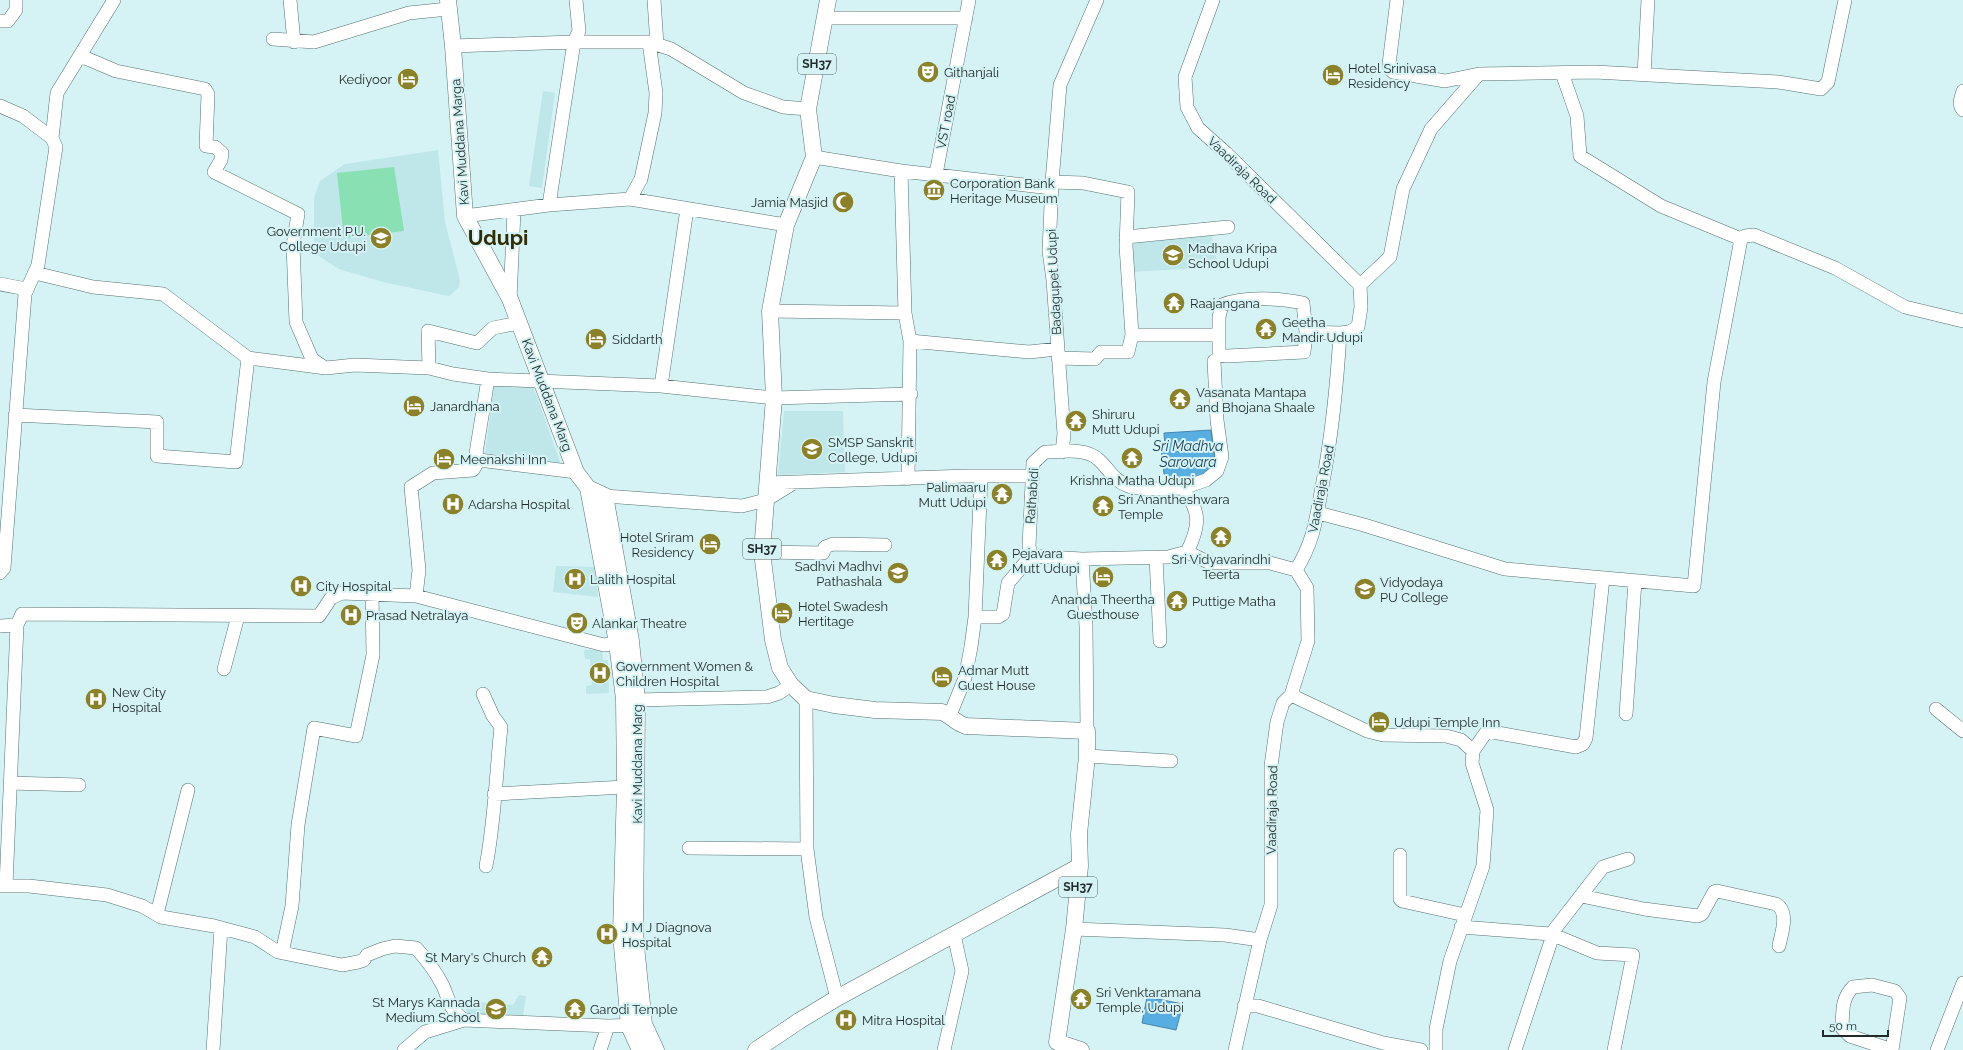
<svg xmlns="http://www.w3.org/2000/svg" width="1963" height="1050" font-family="Raleway,sans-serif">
  <rect width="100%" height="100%" fill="#d5f3f4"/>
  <path fill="#bfe6e8" d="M543,91L555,93L542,188L529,186Z
    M438,150L445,222L460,280L459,287L449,296L383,282L339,269L314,253V198L320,181L345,164Z
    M1211,234L1218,267L1131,272L1130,244Z
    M494,386H533L561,464L485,453Z
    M784,411H843L845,472L778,475Z
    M556,566L595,567L598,597L553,592Z
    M602,649L603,660H608L609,693L586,694V686L592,685L590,659H585L584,650Z
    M519,995L526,996L523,1016L466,1014L468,1001L513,1005Z"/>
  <path fill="#88e0b3" d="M394,167L404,231L344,238L337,173Z"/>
  <path fill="#59aee1" stroke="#4886aa" d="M1211,430L1215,460L1213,465L1203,477L1170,479L1164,474L1161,449L1165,447L1164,433Z
    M1147,997L1183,1004L1176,1030L1142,1023Z"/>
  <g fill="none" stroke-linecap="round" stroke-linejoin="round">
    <g stroke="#567172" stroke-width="14">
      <path id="minor" d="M290,0L294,42
        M654,0L657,45
        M1213,0L1185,77L1187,107L1198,128L1226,153L1360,285L1361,307L1358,327L1349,332L1340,333C1337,385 1332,435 1322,487C1316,519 1314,541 1296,570
        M1397,0L1389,64L1390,69L1393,72L1445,81L1479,74L1595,72L1778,82L1821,89L1828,82L1845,0
        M825,18H966
        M0,21H8L16,10V0
        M273,39L314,42L409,13L448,9
        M453,46L574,42H649L671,49L744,93L783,107L808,109
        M79,57L88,59L116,71L205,89L208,94L206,146L215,147L222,153L221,160L214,172L298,214L293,245L296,322L312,359L325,368
        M1562,73L1577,116L1580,156L1661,206L1741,239
        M1644,75L1648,0
        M1963,91C1961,98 1958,104 1963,110
        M0,106L23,116L52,138L56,147L38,265L25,294L4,568L0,573
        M52,138L57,93L114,0
        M814,157L901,171L1051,188
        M901,171L905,313L910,341L908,479
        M936,174L969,0
        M1052,182L1083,183L1128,192L1126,246L1132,335H1218
        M630,199L641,179L655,113L656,93L649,42
        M549,205L574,42L579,31L576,0
        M465,216L549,205L630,199L786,225
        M1126,237L1228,227
        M35,273L93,287L163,294L248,358
        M0,284L26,289
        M1360,285L1390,257L1403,189L1431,129L1479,74
        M510,299L514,211
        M770,311L905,313
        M1306,332L1304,352L1227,356L1219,355V317L1222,305C1243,296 1281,298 1303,303L1306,332L1340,333
        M910,341L1029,352L1057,349
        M1058,358L1095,359L1101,352H1128L1132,335
        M429,368L428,331L477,343L493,328L519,323
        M661,386L687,209
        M15,415L157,422V456L236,462L248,358L326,368L355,365L429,368L453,374L488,379L661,386L774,398L911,394
        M1045,452C1062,452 1086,447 1099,460C1109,469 1114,481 1128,486C1145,491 1166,488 1183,488C1201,512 1200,526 1187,552L1168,557L1082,559L1031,556L1029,546L1033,463Z
        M1062,452L1064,434L1053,280L1049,251L1052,182L1060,85L1097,0
        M479,460L576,472
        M479,460L476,453L488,379
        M768,483L967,476H1031
        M1183,488L1206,480L1217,471L1222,457L1217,420L1214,361
        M605,496L742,506L766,500L792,484
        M1318,513L1364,525L1505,569L1694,586L1714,382L1741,239L1745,236L1754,235L1835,268L1905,307L1963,321
        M762,552L823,553L825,547L833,544L885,545
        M1187,552L1210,563H1270L1296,570
        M1156,557L1160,641
        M1082,559L1086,626L1087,731
        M416,596L419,570L411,487L433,473L473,470L479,460
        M975,617H998L1003,614L1008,583L1031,556
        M0,626L17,625
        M224,669L238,616
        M483,694L493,716L501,727C496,773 495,820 486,866
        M1291,695L1367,731L1383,735L1446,736L1461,740L1473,751L1472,763L1487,810L1483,866L1450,961L1436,1029V1050
        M806,699L807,849L816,917L837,998
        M637,700L767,697L779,693L791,685
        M1936,709L1963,731
        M1626,714L1635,581
        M950,715L965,678L971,647L975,617L981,477
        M1473,751L1487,731L1576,747L1583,744L1586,738L1603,578
        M1087,756L1171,761
        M10,783L79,785
        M494,794L625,787
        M689,848L807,849
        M1400,855V899L1402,901L1465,915
        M0,886H29L107,895L142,906L161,917L214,926L255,937L278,952L342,965L358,962L364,960L367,955L382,949L395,946L416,948C427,960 436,972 443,986C450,1002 449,1009 464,1020
        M6,886L17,625L22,614L319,616L331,598L342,593L416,596L604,645L617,643
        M1581,896L1644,909L1698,916L1702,914L1714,892L1717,891L1776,904C1790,912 1781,934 1779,946
        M157,914L188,790
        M1461,927L1551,934L1597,953L1633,955L1614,1050
        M1074,929L1225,935L1260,940
        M1551,934L1603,867L1628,859
        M282,953L292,906L298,825L314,728L356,736L373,655L372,594
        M1244,1006H1258L1383,1043L1421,1050
        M213,1050L221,928
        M404,1050L425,1032L464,1020L608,1026L638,1025
        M600,1050L608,1026
        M944,1050L962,971L954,935
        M1235,1050L1260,940L1271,905V766L1277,722L1283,703L1291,695L1308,641L1307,588L1296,570
        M1515,1050L1553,935
        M1892,1050L1900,998L1895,991L1872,985L1853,987C1841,999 1843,1012 1842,1028L1850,1036L1892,1050
        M1937,1050L1963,983"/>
    </g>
    <g stroke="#567172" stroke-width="17">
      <path id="major" d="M448,0L453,46L465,216L510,299L576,472L588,488L617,643L624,699L625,787L621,934L629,1026L640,1050
        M828,0L808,109L814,157L786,225L770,311L774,398L762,552L773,640L780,668L791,685L806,699L834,705L875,710L942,712C951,716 956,723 966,726L1087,731V756L1079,834L1080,866L1074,929L1057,1042L1081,1050
        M588,488L605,496L631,641L637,700L635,936L644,1024L656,1050
        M756,1050L799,1021L837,998L1080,866"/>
    </g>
    <use href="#minor" stroke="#fff" stroke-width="13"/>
    <use href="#major" stroke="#fff" stroke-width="16"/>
  </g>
  <defs>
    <g id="theatre-disc" transform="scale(1.15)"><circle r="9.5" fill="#8b8128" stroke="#d5f3f4"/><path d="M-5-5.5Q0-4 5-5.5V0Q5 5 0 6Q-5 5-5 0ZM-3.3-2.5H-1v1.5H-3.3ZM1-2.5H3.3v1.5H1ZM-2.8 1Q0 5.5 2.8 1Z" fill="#fff"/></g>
    <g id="hotel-disc" transform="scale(1.15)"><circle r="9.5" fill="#8b8128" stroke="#d5f3f4"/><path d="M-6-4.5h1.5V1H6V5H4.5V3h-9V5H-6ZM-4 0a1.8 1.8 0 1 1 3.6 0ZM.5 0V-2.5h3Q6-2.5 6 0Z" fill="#fff"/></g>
    <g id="museum-disc" transform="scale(1.15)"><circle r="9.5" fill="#8b8128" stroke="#d5f3f4"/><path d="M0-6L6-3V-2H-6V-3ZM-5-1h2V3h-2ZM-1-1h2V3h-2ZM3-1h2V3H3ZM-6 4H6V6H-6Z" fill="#fff"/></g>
    <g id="mosque-disc" transform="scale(1.15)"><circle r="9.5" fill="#8b8128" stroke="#d5f3f4"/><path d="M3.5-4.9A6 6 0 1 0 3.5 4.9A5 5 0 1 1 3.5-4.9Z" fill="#fff"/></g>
    <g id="university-disc" transform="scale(1.15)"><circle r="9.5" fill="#8b8128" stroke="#d5f3f4"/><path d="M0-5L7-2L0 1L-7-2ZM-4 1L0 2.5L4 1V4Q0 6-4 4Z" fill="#fff"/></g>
    <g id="school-disc" transform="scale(1.15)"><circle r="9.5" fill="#8b8128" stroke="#d5f3f4"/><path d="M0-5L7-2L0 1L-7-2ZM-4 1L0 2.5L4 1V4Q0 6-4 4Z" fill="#fff"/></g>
    <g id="temple-disc" transform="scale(1.15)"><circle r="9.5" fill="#8b8128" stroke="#d5f3f4"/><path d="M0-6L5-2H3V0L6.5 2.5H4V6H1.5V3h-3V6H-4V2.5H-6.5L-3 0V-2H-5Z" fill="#fff"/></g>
    <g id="hospital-disc" transform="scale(1.15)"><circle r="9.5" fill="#8b8128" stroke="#d5f3f4"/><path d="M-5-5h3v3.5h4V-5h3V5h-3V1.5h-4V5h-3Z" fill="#fff"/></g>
  </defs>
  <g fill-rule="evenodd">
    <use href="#theatre-disc" x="928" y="72"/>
    <use href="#hotel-disc" x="1333" y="75"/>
    <use href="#hotel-disc" x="408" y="79"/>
    <use href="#museum-disc" x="934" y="190"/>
    <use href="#mosque-disc" x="843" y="202"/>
    <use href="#university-disc" x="381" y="238"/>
    <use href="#school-disc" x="1173" y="255"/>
    <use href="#temple-disc" x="1174" y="303"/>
    <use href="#temple-disc" x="1266" y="329"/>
    <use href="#hotel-disc" x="596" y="339"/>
    <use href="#temple-disc" x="1180" y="399"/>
    <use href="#hotel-disc" x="414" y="406"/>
    <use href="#temple-disc" x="1076" y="421"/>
    <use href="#university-disc" x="812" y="449"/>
    <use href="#temple-disc" x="1132" y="458"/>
    <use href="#hotel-disc" x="444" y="459"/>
    <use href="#temple-disc" x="1002" y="494"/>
    <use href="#hospital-disc" x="453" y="504"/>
    <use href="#temple-disc" x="1103" y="506"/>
    <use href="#temple-disc" x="1221" y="537"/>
    <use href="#hotel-disc" x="710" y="544"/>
    <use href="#temple-disc" x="997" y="560"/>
    <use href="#school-disc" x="898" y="573"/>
    <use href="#hotel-disc" x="1103" y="577"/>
    <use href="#hospital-disc" x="575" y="579"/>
    <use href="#hospital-disc" x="301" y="586"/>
    <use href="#university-disc" x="1365" y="589"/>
    <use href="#temple-disc" x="1177" y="601"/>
    <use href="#hotel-disc" x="782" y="613"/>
    <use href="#hospital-disc" x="351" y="615"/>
    <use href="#theatre-disc" x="577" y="623"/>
    <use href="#hospital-disc" x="600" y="673"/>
    <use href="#hotel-disc" x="942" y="677"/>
    <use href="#hospital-disc" x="96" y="699"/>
    <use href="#hotel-disc" x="1379" y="722"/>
    <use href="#hospital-disc" x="607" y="934"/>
    <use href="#temple-disc" x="542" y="957"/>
    <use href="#temple-disc" x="1081" y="999"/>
    <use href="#school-disc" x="496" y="1009"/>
    <use href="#temple-disc" x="575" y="1009"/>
    <use href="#hospital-disc" x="846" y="1020"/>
  </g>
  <g text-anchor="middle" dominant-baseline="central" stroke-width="4" stroke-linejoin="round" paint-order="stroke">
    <g fill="#d5f3f4" stroke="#566667" stroke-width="1">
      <rect x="798" y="54" width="38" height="20" rx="3"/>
      <rect x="743" y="539" width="38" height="20" rx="3"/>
      <rect x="1059" y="877" width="38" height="20" rx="3"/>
    </g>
    <g font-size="12" font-weight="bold" fill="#1f2a2b">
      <text x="817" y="64">SH37</text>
      <text x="762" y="549">SH37</text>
      <text x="1078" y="887">SH37</text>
    </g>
    <g font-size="13" fill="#1f2a2b" stroke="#d5f3f4" text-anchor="start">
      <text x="1348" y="68">Hotel Srinivasa<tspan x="1348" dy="15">Residency</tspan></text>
      <text x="944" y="72">Githanjali</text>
      <text x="392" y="79" text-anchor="end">Kediyoor</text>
      <text x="950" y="183">Corporation Bank<tspan x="950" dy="15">Heritage Museum</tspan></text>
      <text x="828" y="202" text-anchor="end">Jamia Masjid</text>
      <text x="366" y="231" text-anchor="end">Government P.U.<tspan x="366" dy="15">College Udupi</tspan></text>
      <text x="1188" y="248">Madhava Kripa<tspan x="1188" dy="15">School Udupi</tspan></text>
      <text x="1190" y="303">Raajangana</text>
      <text x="1282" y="322">Geetha<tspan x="1282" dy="15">Mandir Udupi</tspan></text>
      <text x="612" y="339">Siddarth</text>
      <text x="1196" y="392">Vasanata Mantapa<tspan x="1196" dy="15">and Bhojana Shaale</tspan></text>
      <text x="430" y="406">Janardhana</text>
      <text x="1092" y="414">Shiruru<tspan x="1092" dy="15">Mutt Udupi</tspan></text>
      <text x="828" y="442">SMSP Sanskrit<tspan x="828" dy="15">College, Udupi</tspan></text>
      <text x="460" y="459">Meenakshi Inn</text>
      <text x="1132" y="480" text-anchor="middle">Krishna Matha Udupi</text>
      <text x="986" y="487" text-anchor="end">Palimaaru<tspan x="986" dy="15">Mutt Udupi</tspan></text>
      <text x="1118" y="499">Sri Anantheshwara<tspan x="1118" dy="15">Temple</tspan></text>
      <text x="468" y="504">Adarsha Hospital</text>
      <text x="694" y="537" text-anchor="end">Hotel Sriram<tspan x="694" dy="15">Residency</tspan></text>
      <text x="1012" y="553">Pejavara<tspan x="1012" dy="15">Mutt Udupi</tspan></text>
      <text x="1221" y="559" text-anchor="middle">Sri Vidyavarindhi<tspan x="1221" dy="15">Teerta</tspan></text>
      <text x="882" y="566" text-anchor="end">Sadhvi Madhvi<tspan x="882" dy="15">Pathashala</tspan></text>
      <text x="590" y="579">Lalith Hospital</text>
      <text x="1380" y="582">Vidyodaya<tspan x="1380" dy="15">PU College</tspan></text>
      <text x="316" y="586">City Hospital</text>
      <text x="1103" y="599" text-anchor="middle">Ananda Theertha<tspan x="1103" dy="15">Guesthouse</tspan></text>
      <text x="1192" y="601">Puttige Matha</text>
      <text x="798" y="606">Hotel Swadesh<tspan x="798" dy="15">Hertitage</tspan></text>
      <text x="366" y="615">Prasad Netralaya</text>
      <text x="592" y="623">Alankar Theatre</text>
      <text x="616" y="666">Government Women &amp;<tspan x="616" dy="15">Children Hospital</tspan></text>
      <text x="958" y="670">Admar Mutt<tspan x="958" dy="15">Guest House</tspan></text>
      <text x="112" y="692">New City<tspan x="112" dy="15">Hospital</tspan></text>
      <text x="1394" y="722">Udupi Temple Inn</text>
      <text x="622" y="927">J M J Diagnova<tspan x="622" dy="15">Hospital</tspan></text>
      <text x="526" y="957" text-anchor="end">St Mary's Church</text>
      <text x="1096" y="992">Sri Venktaramana<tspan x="1096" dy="15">Temple, Udupi</tspan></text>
      <text x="480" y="1002" text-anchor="end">St Marys Kannada<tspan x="480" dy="15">Medium School</tspan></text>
      <text x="590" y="1009">Garodi Temple</text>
      <text x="862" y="1020">Mitra Hospital</text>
    </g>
    <g font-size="13" fill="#1f2a2b" stroke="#d5f3f4">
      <text transform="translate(946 122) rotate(-79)">VST road</text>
      <text transform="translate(460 142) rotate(-94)">Kavi Muddana Marga</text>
      <text transform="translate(1242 170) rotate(44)">Vaadiraja Road</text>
      <text transform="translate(1054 282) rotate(-93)">Badagupet Udupi</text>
      <text transform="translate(547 395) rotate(69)">Kavi Muddana Marg</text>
      <text transform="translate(1321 489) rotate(-79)">Vaadiraja Road</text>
      <text transform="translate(1032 496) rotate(-86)">Rathabidi</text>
      <text transform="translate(637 764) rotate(-90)">Kavi Muddana Marg</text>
      <text transform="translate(1272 810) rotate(-89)">Vaadiraja Road</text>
    </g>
    <g font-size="14" font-style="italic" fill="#1d4157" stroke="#d5f3f4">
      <text x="1188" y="446">Sri Madhva<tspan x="1188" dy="16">Sarovara</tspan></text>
    </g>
    <g font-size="21" font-weight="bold" fill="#322d02" stroke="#d5f3f4">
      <text x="498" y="237">Udupi</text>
    </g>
  </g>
  <path d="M1823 1030v6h65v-6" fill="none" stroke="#1f2a2b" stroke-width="2"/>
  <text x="1829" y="1030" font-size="12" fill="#1f2a2b" stroke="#d5f3f4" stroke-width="3" paint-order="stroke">50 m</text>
</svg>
